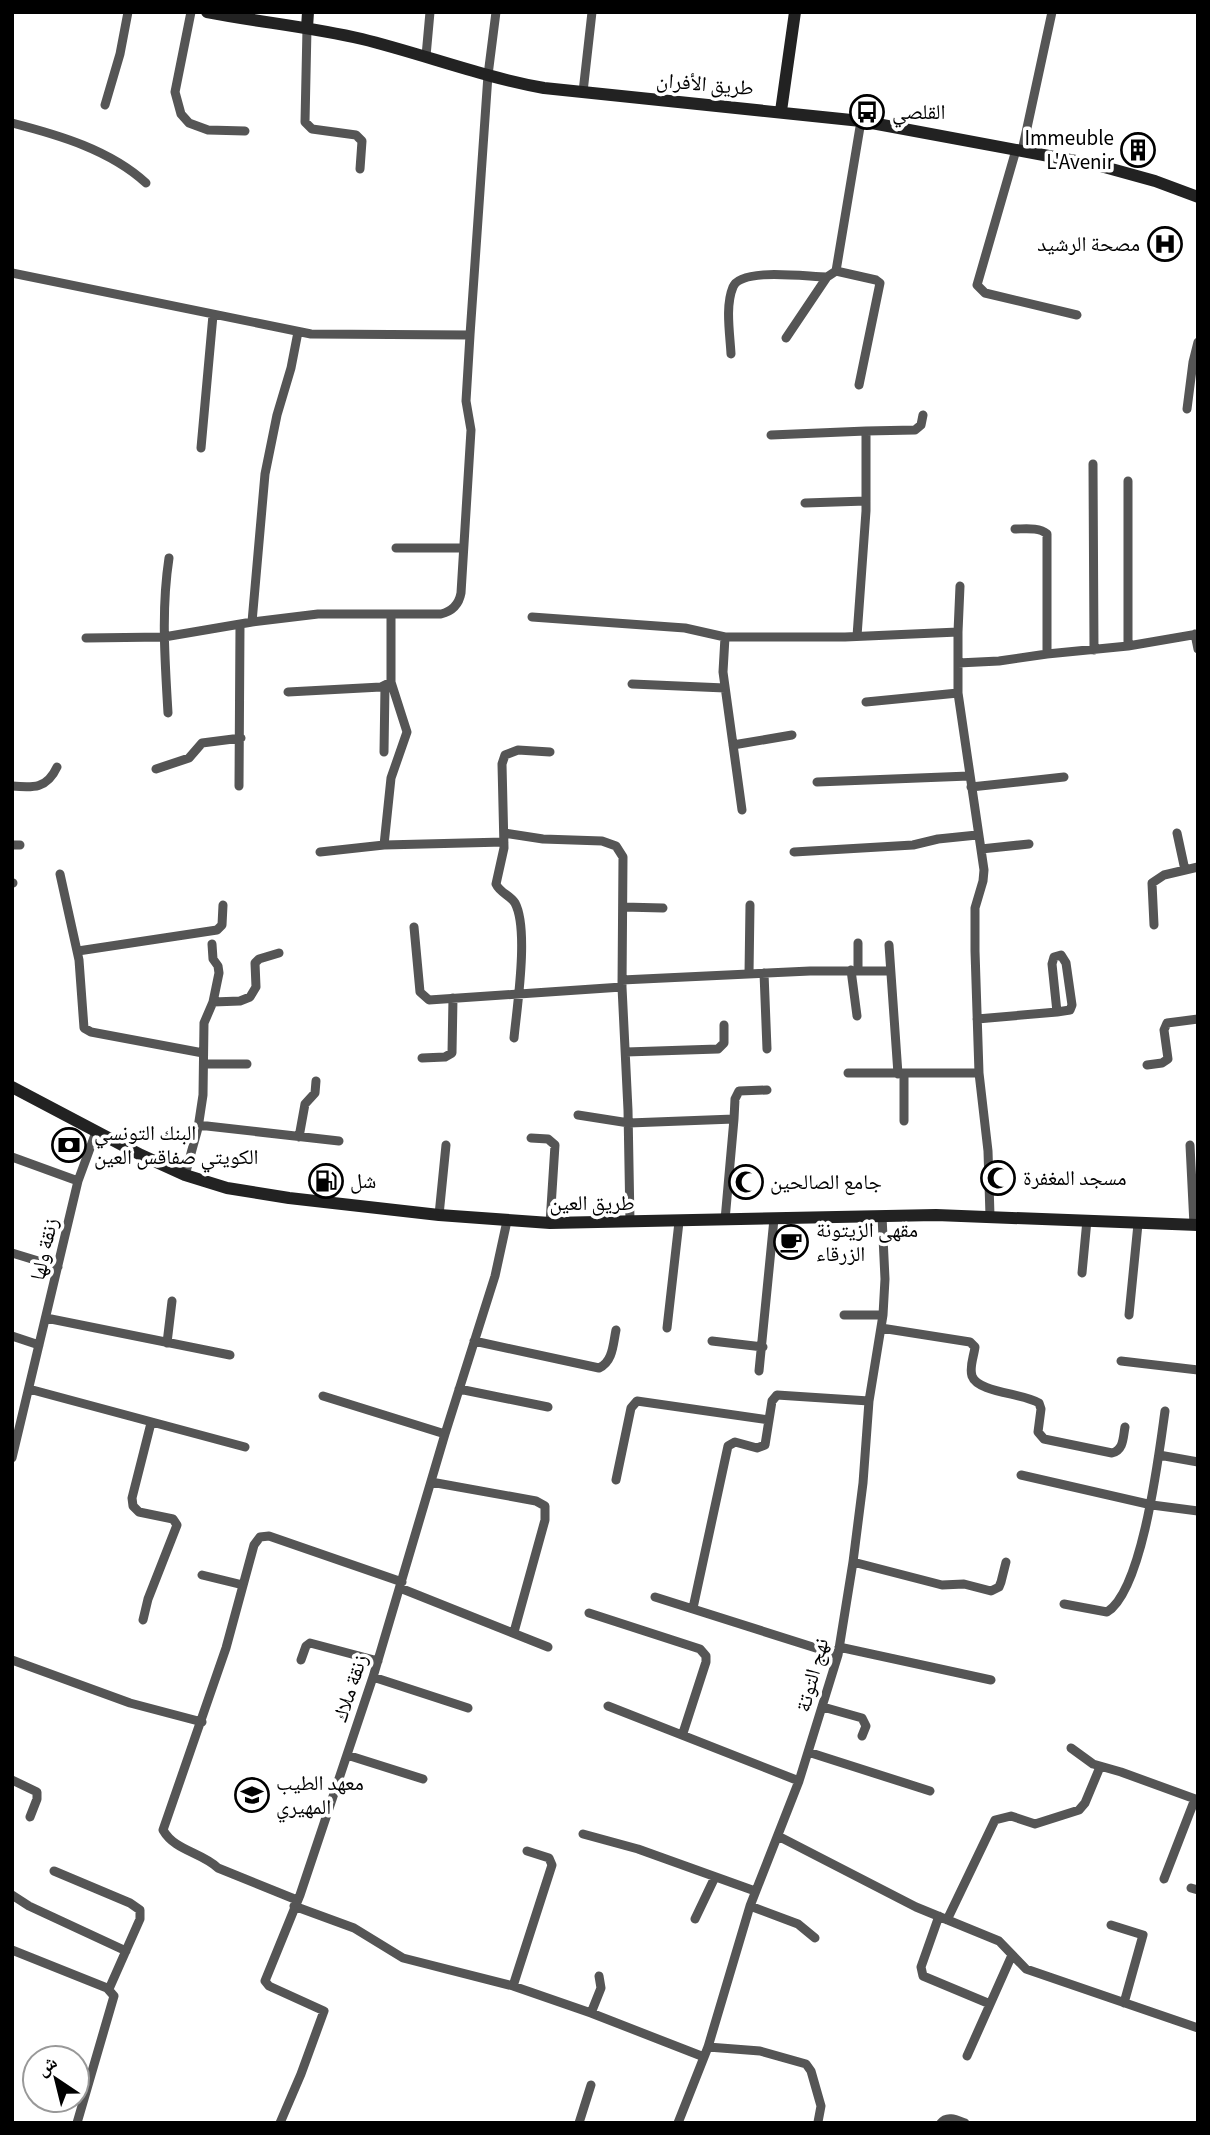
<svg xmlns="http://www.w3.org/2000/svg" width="1210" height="2135" font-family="'Source Sans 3','Noto Naskh Arabic',sans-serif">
  <rect width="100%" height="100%" fill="#fff"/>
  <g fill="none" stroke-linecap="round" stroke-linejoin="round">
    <path stroke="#555" stroke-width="9" d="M191,12L175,92L181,114L189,123L208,130L245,131
      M307,28L305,122L312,129L356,135L362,141L360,169
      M426,56L430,12
      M583,92L592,12
      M105,105L120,54L128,12
      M12,123C59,135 110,150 146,183
      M1016,150L977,285L985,293L1077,315
      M1022,151L1052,12
      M12,273L311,334L470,335L488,75L496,12
      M786,338L827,277
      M731,354C730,334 725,306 733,287C741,267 807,277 827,277L836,271
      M859,385L880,283L876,280L836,271L861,121
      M1187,409L1193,362L1198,342
      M866,431L915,430L921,425L923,415
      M771,435L866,431V511L857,636
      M201,448L213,315
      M1093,464L1094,650
      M805,503L866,501
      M1015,529C1025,529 1039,527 1047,534V654
      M396,548H463
      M532,617L685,628L725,637H845L958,632V663
      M252,622L318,614H441C453,611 459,604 461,593L471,430L466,401L470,335
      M958,632L960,586
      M1195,634L1198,649
      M725,637L723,672L742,810
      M86,638L164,637L252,622L265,474L277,415L291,368L298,332
      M1128,646V481
      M632,684L725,688
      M288,692L381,687L391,682
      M866,702L958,693
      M168,713C165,661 161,610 169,558
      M733,745L792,735
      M384,752L385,686
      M156,769L189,758L202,743L241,738
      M817,782L969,776
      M12,786C33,788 47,789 57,767
      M239,786L240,625
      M971,787L1064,777
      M504,833L543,839L602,841L616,846L623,857L622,987L628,1110L630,1222
      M1177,833L1185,870
      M12,845H20
      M384,845L391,778L407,732L391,682V615
      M981,849L1029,844
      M320,852L384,845L504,842
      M794,852L913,845L938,839L977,835
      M60,874L79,960L84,1028L91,1032L203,1053
      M12,883H13
      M623,907L663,908
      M1154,925L1152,883L1164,875L1198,867
      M414,927L420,992L429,1000L622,987
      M889,945L898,1074
      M78,951L217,930L222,925L223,905
      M851,970L857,1016
      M858,970V943
      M764,973L767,1049
      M749,974L750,905
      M622,980L810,971H890
      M213,1002L240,1001L250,997L256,987L255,963L259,959L279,953
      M977,1019L1057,1012L1070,1010L1072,1005L1066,963L1061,955L1054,957L1052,964L1057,1012
      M514,1038C517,1007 529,929 515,903C510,895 500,893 496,884L504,848L502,764L505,755L518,750L550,752
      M626,1052L718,1049L724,1043V1025
      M422,1058L445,1057L452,1053L453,998
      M204,1064H247
      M1147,1065L1162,1063L1168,1059L1164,1030L1167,1023L1198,1019
      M848,1073H979
      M904,1074V1121
      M578,1115L629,1123L734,1119L735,1099L739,1091L767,1090
      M198,1125L339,1141
      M299,1137L305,1104L315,1093L316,1081
      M531,1138L548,1139L555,1145L550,1223
      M1190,1145L1194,1225
      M12,1157L78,1181
      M185,1175L198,1128L203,1095L204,1023L213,1002L219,973L218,966L213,959L212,944
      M439,1215L446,1145
      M990,1216L988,1151L979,1073L975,951V908L983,881L984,870L958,693V663L999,661L1047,654L1128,646L1198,634
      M725,1220L734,1119
      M12,1253L58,1267
      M1082,1273L1087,1220
      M844,1315H883
      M1129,1315L1138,1224
      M46,1318L230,1355
      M667,1328L679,1222
      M881,1328L970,1342L975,1347C974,1356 969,1367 972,1376C978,1393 1024,1393 1039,1403L1041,1409L1038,1432L1044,1439L1112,1453C1124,1450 1123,1437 1125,1427
      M12,1336L39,1345
      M474,1341L599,1368C613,1362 613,1344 616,1330
      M712,1341L763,1347
      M167,1343L172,1301
      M1121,1361L1198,1370
      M759,1371L774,1219
      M29,1389L245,1447
      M459,1389L548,1407
      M323,1396L445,1434
      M1159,1455L1198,1462
      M12,1458L78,1181L96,1132
      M1021,1475L1152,1505L1198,1511
      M616,1480L631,1408L637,1401L769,1420
      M431,1482L536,1501L545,1506V1520L514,1632
      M853,1562L942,1585L964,1584L991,1591L999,1587L1001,1582L1006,1562
      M202,1575L243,1585
      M400,1588L548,1647
      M655,1597L838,1655
      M1064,1604L1107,1612C1143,1590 1159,1453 1165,1411
      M693,1608L728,1446L735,1442L757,1448L765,1445L772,1401L777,1395L869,1401
      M589,1613L700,1649L706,1656V1662L683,1733
      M143,1620L148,1599L177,1525L173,1519L139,1512L133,1506L132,1498L151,1423
      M839,1647L991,1680
      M12,1660L130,1703L202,1722
      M301,1660L306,1646L310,1643L378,1661
      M373,1677L468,1708
      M608,1706L799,1781
      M823,1707L862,1718L866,1726L862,1736
      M1071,1748L1093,1764L1121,1772L1198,1800
      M808,1752L930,1791
      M347,1755L423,1779
      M12,1780L37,1792V1799L30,1817
      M583,1834L638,1849L755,1891
      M778,1836L916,1907L999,1941L1026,1969L1198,2028
      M54,1871L130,1903L140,1910V1919L109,1989
      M1164,1879L1195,1799
      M1191,1888L1198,1890
      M12,1895L29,1906L126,1951
      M297,1900L218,1868C201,1852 175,1851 163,1830L226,1648L254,1545L260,1537L269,1536L402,1582
      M294,1906L354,1928L403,1958L513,1986L591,2013L704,2057
      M750,1906L798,1924L815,1938
      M939,1916L921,1967L923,1976L990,2004
      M695,1919L715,1877
      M947,1920L995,1820L1011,1816L1035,1824L1079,1810L1085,1803L1100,1767
      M1111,1925L1143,1935L1124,2003
      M12,1950L107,1988L114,1996L77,2123
      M513,1986L552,1865L549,1858L527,1851
      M591,2013L601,1988L599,1976
      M708,2047L760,2051L806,2064L811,2071L821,2106L818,2122
      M967,2056L1012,1955
      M280,2123L301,2074L324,2011L269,1986L265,1981L300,1895L373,1677L445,1434L495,1276L507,1221
      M579,2123L591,2085
      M678,2123L708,2047L750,1906L799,1781L838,1655L853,1562L863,1483L869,1401L883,1315L885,1279L882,1216
      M941,2123C947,2115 957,2120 965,2123"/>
    <path stroke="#222" stroke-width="12" d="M207,12C258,22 311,27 362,39C423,54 482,77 544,88L861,121L1097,165L1155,181L1198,197
      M307,28L308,12
      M781,111L795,12
      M12,1087L141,1155L185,1175L227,1188L289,1198L439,1215L550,1223L936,1215L1198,1225"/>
  </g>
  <defs>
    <g id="bus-ring" transform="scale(1.75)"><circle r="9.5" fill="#fff" stroke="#000" stroke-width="1.5"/><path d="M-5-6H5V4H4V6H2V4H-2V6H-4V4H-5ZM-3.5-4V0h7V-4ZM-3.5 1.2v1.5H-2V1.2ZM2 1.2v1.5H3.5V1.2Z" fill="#000"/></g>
    <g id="building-ring" transform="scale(1.75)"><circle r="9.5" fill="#fff" stroke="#000" stroke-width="1.5"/><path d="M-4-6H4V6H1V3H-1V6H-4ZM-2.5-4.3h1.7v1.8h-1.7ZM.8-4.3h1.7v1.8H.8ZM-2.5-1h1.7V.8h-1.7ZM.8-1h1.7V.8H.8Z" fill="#000"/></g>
    <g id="hospital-ring" transform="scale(1.75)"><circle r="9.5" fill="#fff" stroke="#000" stroke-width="1.5"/><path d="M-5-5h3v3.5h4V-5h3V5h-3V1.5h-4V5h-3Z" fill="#000"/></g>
    <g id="bank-ring" transform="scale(1.75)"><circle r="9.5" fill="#fff" stroke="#000" stroke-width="1.5"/><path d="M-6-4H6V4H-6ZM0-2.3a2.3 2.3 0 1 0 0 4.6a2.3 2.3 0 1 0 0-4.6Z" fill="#000"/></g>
    <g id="mosque-ring" transform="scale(1.75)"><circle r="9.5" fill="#fff" stroke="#000" stroke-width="1.5"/><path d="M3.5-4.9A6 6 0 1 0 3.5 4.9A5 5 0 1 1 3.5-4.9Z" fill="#000"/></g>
    <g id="fuel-ring" transform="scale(1.75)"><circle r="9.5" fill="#fff" stroke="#000" stroke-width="1.5"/><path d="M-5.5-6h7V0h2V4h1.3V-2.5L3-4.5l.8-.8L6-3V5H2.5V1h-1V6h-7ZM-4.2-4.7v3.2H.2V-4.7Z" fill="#000"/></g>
    <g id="cafe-ring" transform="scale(1.75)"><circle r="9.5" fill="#fff" stroke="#000" stroke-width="1.5"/><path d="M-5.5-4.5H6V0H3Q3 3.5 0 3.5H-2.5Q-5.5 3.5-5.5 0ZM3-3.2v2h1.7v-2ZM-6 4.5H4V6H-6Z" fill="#000"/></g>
    <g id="school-ring" transform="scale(1.75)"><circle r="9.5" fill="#fff" stroke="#000" stroke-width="1.5"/><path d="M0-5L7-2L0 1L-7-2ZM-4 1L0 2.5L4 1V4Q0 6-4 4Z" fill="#000"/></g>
  </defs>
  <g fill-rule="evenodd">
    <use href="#bus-ring" x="867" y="112"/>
    <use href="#building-ring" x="1138" y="150"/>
    <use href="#hospital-ring" x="1165" y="244"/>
    <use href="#bank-ring" x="69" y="1145"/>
    <use href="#mosque-ring" x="998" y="1178"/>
    <use href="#fuel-ring" x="326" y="1181"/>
    <use href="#mosque-ring" x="746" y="1182"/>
    <use href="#cafe-ring" x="791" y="1242"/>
    <use href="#school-ring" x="252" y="1795"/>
  </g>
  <g text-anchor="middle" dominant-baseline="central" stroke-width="7" stroke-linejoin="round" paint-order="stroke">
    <g font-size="21" fill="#000" stroke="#fff">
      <text transform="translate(705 84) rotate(5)">طريق الأفران</text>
      <text x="592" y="1203">طريق العين</text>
      <text transform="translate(44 1249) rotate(-77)">زنقة ولها</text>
      <text transform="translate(812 1675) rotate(-75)">نهج التوتة</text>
      <text transform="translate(350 1688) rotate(-72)">زنقة ملاك</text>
    </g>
    <g font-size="21" fill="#000" stroke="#fff" text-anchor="start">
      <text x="892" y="112">القلصي</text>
      <text x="1114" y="138" text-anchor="end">Immeuble<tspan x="1114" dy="24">L'Avenir</tspan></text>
      <text x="1140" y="244" text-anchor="end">مصحة الرشيد</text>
      <text x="94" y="1133">البنك التونسي<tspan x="94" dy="24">الكويتي صفاقس العين</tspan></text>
      <text x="1023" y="1178">مسجد المغفرة</text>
      <text x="350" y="1181">شل</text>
      <text x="770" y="1182">جامع الصالحين</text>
      <text x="816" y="1230">مقهى الزيتونة<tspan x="816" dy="24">الزرقاء</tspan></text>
      <text x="276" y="1783">معهد الطيب<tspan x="276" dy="24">المهيري</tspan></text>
    </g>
  </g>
  <rect width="1210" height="2135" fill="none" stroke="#000000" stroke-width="28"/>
  <g transform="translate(56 2079) rotate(325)"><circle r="33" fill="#ffffff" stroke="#999999" stroke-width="2"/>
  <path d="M0-5L12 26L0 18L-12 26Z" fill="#000000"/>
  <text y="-10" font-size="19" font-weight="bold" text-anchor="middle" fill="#000000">ش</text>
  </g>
</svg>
